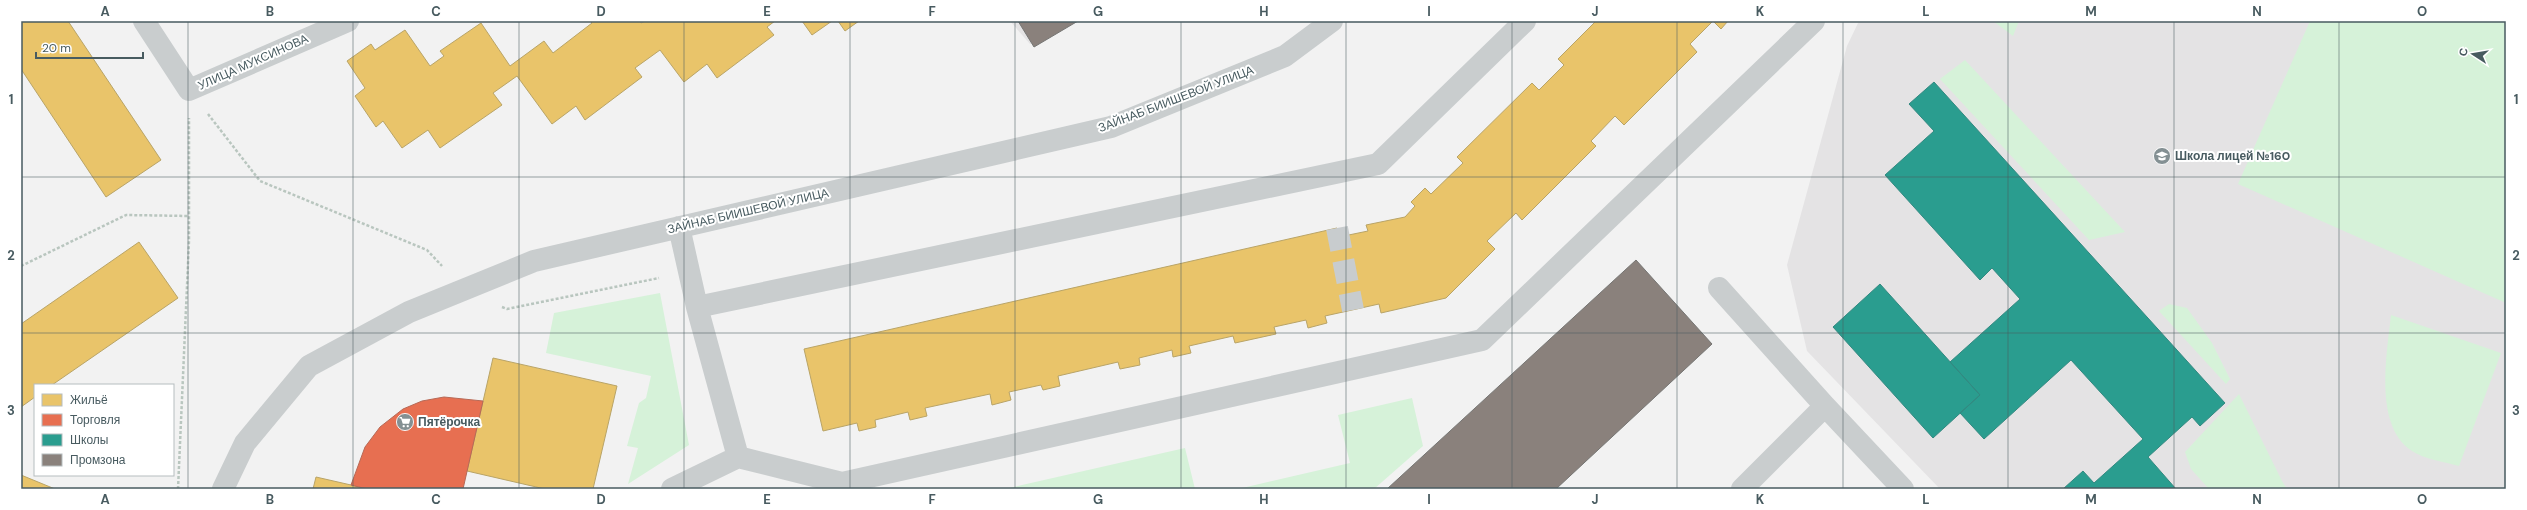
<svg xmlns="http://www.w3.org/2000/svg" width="2527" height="510" font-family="'DM Sans',sans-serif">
  <rect width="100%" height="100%" fill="#f2f2f2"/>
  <path fill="#e4e3e4" d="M1010,21H1065L1030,44Z
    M1859,21H2506V489H1940L1807,351L1787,265L1847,46Z"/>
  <path fill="#d6f2d9" d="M1993,21H2019L2013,36Z
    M2310,21H2506V303L2238,184Z
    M1965,60L2125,232L2089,240L1940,79Z
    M660,293L689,445L628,484L638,448L627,446L639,403L646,398L651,376L546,353L554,313Z
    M2169,304L2187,308L2212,343L2230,379L2226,384L2159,311Z
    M2391,315L2501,353L2459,466C2444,462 2424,459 2412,451C2373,426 2387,353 2391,315Z
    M2239,394L2282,481L2287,489H2209L2191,469L2185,452Z
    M1412,398L1423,446L1374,489H1238L1350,463L1338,415Z
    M1185,448L1195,489H1005L1022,485Z"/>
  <path fill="#e9c46a" stroke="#b9a467" d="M21,21H68L161,160L106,197L21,69Z
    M590,21H640L641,23L645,21H775L767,27L774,35L717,78L707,64L684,82L660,50L635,68L642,77L585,120L576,106L552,124L517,76L493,93L502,105L440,148L428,130L402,148L383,121L376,127L355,96L365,88L347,61L371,44L375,50L405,30L430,66L444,56L440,51L481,23L510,66L544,41L553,53L592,23Z
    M802,21H832L812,35Z
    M838,21H859L845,31Z
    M1596,21H1728L1721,29L1713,21L1690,44L1697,52L1624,125L1615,116L1591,141L1596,146L1522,220L1516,213L1487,241L1495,249L1446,298L1381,313L1379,304L1325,316L1327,323L1308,328L1306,320L1274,327L1276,334L1235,343L1233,336L1189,346L1191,353L1173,357L1172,350L1139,358L1140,365L1120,369L1118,362L1058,376L1060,386L1043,390L1041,385L1009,392L1011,400L992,405L990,394L925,408L927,416L910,420L908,412L875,420L876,427L859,431L857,423L823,431L804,349L1337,228L1339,237L1368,231L1366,225L1405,217L1415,206L1411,202L1425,188L1431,194L1463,163L1457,157L1532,83L1539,90L1564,65L1558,59Z
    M139,242L178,298L52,385H35V397L21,407V324Z
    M493,358L617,386L593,489H545L467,471Z
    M21,475L55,489H21Z
    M316,477L351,485L367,489H313Z"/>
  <path fill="#e76f51" stroke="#b76956" d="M444,397L483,401L463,489H367L351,485L365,447L380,427L403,409L422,401Z"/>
  <path fill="#2a9d8f" stroke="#338981" d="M1934,82L2225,403L2200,426L2192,417L2148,457L2176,489H2063L2083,471L2094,483L2143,439L2071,360L1984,439L1960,413L1980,395L1950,362L2020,299L1992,268L1980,280L1885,175L1934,131L1909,104Z
    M1880,284L1980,395L1933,438L1833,327Z"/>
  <path fill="#8a817c" stroke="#767674" d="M1018,21H1078L1034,47Z
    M1636,260L1712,344L1556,489H1387Z"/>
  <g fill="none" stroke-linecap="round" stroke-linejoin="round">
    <path stroke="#c8ccce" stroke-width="22" stroke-dasharray="22 11" stroke-linecap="butt" d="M1337,228L1353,310"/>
    <path stroke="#b9c6bf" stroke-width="2.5" stroke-dasharray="3 2" stroke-linecap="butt" d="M208,114L260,181L427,250L442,266
      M21,266L126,215L189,216
      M502,307L507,309L659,278
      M178,489L189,241V118"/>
    <path stroke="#c9cdce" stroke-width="22" d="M144,21L189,90L348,21
      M679,227L697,307L738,457
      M1719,288L1825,406
      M697,307L1378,164L1525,21
      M223,489L245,443L309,366L409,312L534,261L1111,127L1285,56L1332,21
      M672,489L738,457L842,483L1482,340L1814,21
      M1742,489L1825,406L1903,489"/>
  </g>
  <path fill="none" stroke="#485b60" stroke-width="1" stroke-opacity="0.55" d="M188,21V489M353,21V489M519,21V489M684,21V489M850,21V489M1015,21V489M1181,21V489M1346,21V489M1512,21V489M1677,21V489M1843,21V489M2008,21V489M2174,21V489M2339,21V489M21,177H2506M21,333H2506"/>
  <defs>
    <g id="school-disc" transform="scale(0.9)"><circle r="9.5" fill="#849093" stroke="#fff"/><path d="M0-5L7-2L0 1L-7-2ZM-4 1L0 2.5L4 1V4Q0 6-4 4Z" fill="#fff"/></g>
    <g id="supermarket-disc" transform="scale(0.9)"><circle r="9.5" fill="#849093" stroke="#fff"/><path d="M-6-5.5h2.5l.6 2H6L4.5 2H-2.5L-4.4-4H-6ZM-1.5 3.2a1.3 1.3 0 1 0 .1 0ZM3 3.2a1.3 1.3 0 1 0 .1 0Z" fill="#fff"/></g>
  </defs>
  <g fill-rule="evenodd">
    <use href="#school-disc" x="2162" y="156"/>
    <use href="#supermarket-disc" x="405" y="422"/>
  </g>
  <g text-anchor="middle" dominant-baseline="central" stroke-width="4" stroke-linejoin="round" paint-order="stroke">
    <g font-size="12" fill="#485b60" stroke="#fff">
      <text transform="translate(253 62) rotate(-24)">УЛИЦА МУКСИНОВА</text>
      <text transform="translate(1176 99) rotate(-21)">ЗАЙНАБ БИИШЕВОЙ УЛИЦА</text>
      <text transform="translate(748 211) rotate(-13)">ЗАЙНАБ БИИШЕВОЙ УЛИЦА</text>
    </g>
    <g font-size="12" font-weight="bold" fill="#485b60" stroke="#fff" text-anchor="start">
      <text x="2175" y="156">Школа лицей №160</text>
      <text x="418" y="422">Пятёрочка</text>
    </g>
  </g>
  <rect width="2527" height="510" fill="none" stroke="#ffffff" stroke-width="44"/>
  <rect x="34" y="384" width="140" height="92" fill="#ffffff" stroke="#b6bdbf"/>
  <rect x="42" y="394" width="20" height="12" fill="#e9c46a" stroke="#b6bdbf"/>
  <text x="70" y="404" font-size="12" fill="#485b60">Жильё</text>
  <rect x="42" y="414" width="20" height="12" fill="#e76f51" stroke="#b6bdbf"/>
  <text x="70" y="424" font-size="12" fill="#485b60">Торговля</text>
  <rect x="42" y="434" width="20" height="12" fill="#2a9d8f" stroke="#b6bdbf"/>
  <text x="70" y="444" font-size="12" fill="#485b60">Школы</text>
  <rect x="42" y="454" width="20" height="12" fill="#8a817c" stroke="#b6bdbf"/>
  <text x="70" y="464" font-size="12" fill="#485b60">Промзона</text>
  <g transform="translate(2473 54) rotate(282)" stroke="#ffffff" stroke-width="3" paint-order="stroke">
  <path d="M0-3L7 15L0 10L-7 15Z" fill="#485b60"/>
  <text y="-6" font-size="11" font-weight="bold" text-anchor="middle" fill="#485b60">С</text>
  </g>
  <path d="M36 52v6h107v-6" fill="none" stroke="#485b60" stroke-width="2"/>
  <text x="42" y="52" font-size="12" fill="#485b60" stroke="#ffffff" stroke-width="3" paint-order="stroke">20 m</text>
  <rect x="22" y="22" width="2483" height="466" fill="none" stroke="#485b60" stroke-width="1.5"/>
  <g font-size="13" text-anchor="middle" font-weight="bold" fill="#485b60">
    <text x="105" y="16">A</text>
    <text x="270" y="16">B</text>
    <text x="436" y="16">C</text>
    <text x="601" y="16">D</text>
    <text x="767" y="16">E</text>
    <text x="932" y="16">F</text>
    <text x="1098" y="16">G</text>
    <text x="1264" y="16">H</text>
    <text x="1429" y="16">I</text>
    <text x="1595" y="16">J</text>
    <text x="1760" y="16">K</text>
    <text x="1926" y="16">L</text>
    <text x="2091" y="16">M</text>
    <text x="2257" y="16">N</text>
    <text x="2422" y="16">O</text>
    <text x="11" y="104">1</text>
    <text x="2516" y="104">1</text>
    <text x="11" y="260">2</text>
    <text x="2516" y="260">2</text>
    <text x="11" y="415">3</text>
    <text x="2516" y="415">3</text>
    <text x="105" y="504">A</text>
    <text x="270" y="504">B</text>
    <text x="436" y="504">C</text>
    <text x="601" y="504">D</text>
    <text x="767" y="504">E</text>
    <text x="932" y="504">F</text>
    <text x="1098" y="504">G</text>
    <text x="1264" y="504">H</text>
    <text x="1429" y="504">I</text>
    <text x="1595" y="504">J</text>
    <text x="1760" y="504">K</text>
    <text x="1926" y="504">L</text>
    <text x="2091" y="504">M</text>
    <text x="2257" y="504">N</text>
    <text x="2422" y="504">O</text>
  </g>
</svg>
